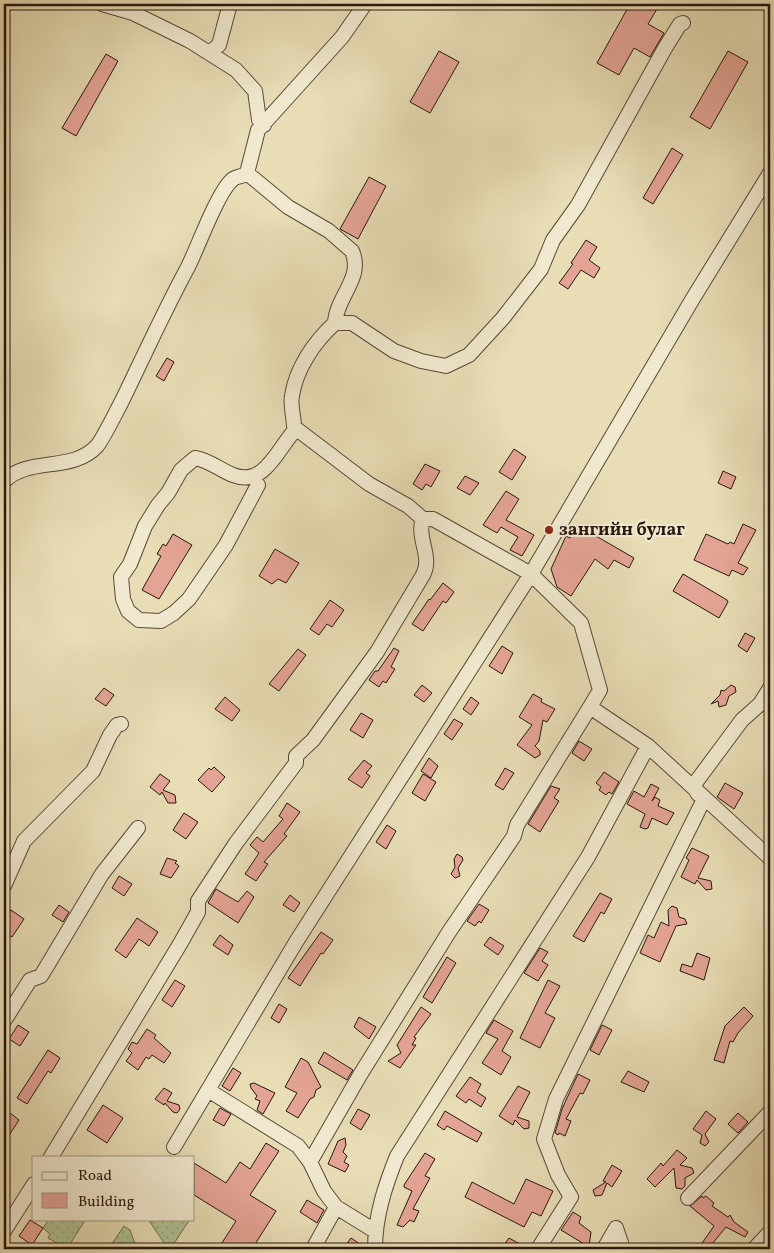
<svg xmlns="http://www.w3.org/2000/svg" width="774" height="1253" font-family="Vollkorn,serif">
  <defs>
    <pattern id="grass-dots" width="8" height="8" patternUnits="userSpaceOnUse" patternTransform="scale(1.25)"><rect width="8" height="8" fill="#afc292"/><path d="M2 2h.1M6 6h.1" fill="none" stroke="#97a67d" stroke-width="1.8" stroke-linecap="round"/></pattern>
  </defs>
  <rect width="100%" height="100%" fill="#e8ddb5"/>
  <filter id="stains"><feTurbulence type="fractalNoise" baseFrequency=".004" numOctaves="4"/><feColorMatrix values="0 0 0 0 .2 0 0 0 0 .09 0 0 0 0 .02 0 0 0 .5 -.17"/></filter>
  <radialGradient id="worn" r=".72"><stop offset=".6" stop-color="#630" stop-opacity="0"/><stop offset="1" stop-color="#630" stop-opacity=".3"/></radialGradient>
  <path fill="url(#grass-dots)" stroke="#6c6c50" d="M49,1219H80L84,1222L67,1249L48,1238L50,1234L43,1228Z
    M148,1219H190L171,1248L168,1249Z
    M124,1226L130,1230L137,1249L109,1248Z"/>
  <path fill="#e4a495" stroke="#28170f" d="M630,4H660L648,24L664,33L650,57L634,48L619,75L597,63Z
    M439,51L459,62L430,113L410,102Z
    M728,51L748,62L710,129L690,117Z
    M106,54L118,61L76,136L62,128Z
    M672,148L683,155L653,204L643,198Z
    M369,177L386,186L358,239L340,229Z
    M586,240L597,247L589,260L600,268L594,278L581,270L568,289L559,283L573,264L571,263Z
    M167,358L174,362L164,381L156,376Z
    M514,449L526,457L512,480L499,472Z
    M425,464L440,471L431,487L426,484L422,490L413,484Z
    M723,471L736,477L731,489L718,483Z
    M465,476L479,483L470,495L457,488Z
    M506,491L519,499L506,520L534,535L522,556L510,550L518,537L501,527L497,533L483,525Z
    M743,524L756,530L738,563L748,568L743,575L732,570L729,576L694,560L706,534L728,544L730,542L734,544Z
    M577,525L634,558L629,568L614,560L608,569L595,559L571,596L557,587L551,569L566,536L570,538Z
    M173,534L192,545L159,599L142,590L161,556L157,554L163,544L166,546Z
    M275,549L299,563L286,583L278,579L272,584L259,576Z
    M683,574L727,600L728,602L719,618L673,591Z
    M443,583L454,592L446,603L443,601L423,631L412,624L429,599L430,600Z
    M330,600L344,610L332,627L327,624L319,635L310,629Z
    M745,633L755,638L747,652L738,646Z
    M502,646L513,653L502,674L489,666Z
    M394,648L399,651L391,667L395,669L386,683L383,681L379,687L369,680L375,671H378Z
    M298,649L306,655L279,691L269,684Z
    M422,685L432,693L424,702L414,695Z
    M731,685L735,687L736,692L729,696L726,705L719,707L718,701L711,704L720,695L721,690L724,691Z
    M104,688L114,695L106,706L95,699Z
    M533,694L542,699L541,702L555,709L547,722L543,720L539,741L535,746L540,751V755L535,758L517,745L532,725L519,717Z
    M225,697L240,710L232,721L215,709Z
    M471,697L479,703L471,715L463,709Z
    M361,713L373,720L363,738L350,730Z
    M454,719L463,724L452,740L444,734Z
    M579,741L592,749L584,761L572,753Z
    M429,758L438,766L431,778L421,771Z
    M364,760L372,766L366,773L370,776L362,788L348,779Z
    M214,767L225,777L212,792L198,780L209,768L211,770Z
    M505,768L514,773L503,790L495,785Z
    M604,772L619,782L612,794L609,792L606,795L599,790L601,787L596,783Z
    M160,774L170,781L163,790L175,795L176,803H168L162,792L160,795L150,787Z
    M423,774L436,782L425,801L412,793Z
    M725,783L743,793L734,809L717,797Z
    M651,784L659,788L652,801L655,797L660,800L658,806L674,813L667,825L652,818L648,828L645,829L640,827L645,814L627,804L634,791L644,797Z
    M551,786L560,789L554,798L559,801L540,832L528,824Z
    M287,803L300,812L284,834L287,836L264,862L268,864L256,881L245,874L259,853L250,845L257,837L263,842L283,819L279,816Z
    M184,813L198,822L186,839L173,830Z
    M387,825L396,831L386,849L376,842Z
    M692,848L709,856L698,878L711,881L712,889L706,890L697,880L695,884L681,877L689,860L686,858Z
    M457,854L462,857L463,860L458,868L460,876L455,878L451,874L455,867L454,859Z
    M167,858L177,861L175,863L179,866L171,878L160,874Z
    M119,876L132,884L124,896L112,888Z
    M216,889L238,902L247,891L254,897L238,923L208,903Z
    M600,893L612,899L604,914L601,912L584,942L573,936Z
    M290,895L300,903L294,912L283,905Z
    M479,904L489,910L481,923L479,921L475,926L467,921Z
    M59,905L69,912L63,922L52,915Z
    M672,906L677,908L679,917L685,919L687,924L676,926L660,962L640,953L648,935L654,938L661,922L669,926L668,910Z
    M11,910L24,919L12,937L4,932V921Z
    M137,918L158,932L149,946L139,939L126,958L115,950Z
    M321,932L333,940L323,954L321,953L300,986L288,978Z
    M220,935L233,945L228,955L213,945Z
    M490,937L504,946L498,955L484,945Z
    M540,948L548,952L542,961L548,965L538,981L524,973Z
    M697,953L710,958L704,980L680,971L682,964L692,967Z
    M447,957L456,963L432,1003L423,997Z
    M175,980L185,986L172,1007L162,1000Z
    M548,980L560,986L545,1013L555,1018L540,1048L520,1038Z
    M279,1004L287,1009L279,1023L271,1018Z
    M421,1007L431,1014L414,1037L416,1038L412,1045H416L400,1068L388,1061L401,1053L397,1045Z
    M744,1007L753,1016L738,1033L733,1042L730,1041L724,1063L714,1060L725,1026Z
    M359,1017L376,1027L369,1039L354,1027Z
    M494,1020L513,1031L502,1051L511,1057L501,1075L482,1063L498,1039L486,1033Z
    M18,1025L29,1032L20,1046L9,1039Z
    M602,1025L612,1030L599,1055L590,1050Z
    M147,1029L156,1035L154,1038L171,1053L164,1063L152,1055L149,1059L146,1057L138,1070L126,1061L132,1053L128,1049L132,1042L137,1044Z
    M48,1050L60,1058L51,1073L48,1071L27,1104L17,1098Z
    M324,1052L353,1070L347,1080L318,1063Z
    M301,1058L308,1062L321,1087L316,1090L314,1097L310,1099L298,1118L286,1111L297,1093L285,1087Z
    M233,1068L241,1073L230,1091L222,1086Z
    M628,1071L649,1082L644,1092L621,1082Z
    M578,1074L590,1080L583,1094L580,1093L566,1119L571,1121L565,1136L559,1133L558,1135L555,1133L562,1109Z
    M470,1077L481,1084L477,1092L486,1098L481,1107L469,1099L466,1103L456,1096Z
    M254,1083L275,1093L263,1114L257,1110L260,1101L255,1099L257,1096L251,1088L250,1084Z
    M518,1086L530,1092L517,1117L529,1121V1128L524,1129L515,1120L513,1125L499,1116Z
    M164,1088L172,1093L167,1101L179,1105L180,1109L177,1113L173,1112L165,1103L164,1105L155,1099Z
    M103,1105L123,1118L107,1143L87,1130Z
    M220,1108L231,1114L224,1126L213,1120Z
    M358,1109L370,1115L361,1130L350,1123Z
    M445,1111L482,1133L477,1142L447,1126L444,1130L437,1125Z
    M706,1111L716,1119L705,1134L709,1142L705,1146L700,1143L702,1135L693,1129Z
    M10,1113L19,1120L4,1143V1122Z
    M738,1113L748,1122L738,1133L728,1124Z
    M345,1138L346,1145L343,1152L347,1156L344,1162L349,1165L345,1172L328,1164L338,1141Z
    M266,1143L279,1151L250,1195L276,1211L252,1249H218L236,1221L194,1195V1163L226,1183L240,1162L250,1169Z
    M677,1150L687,1158L680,1165L692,1168L694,1173L685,1178V1186L682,1189L676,1188L674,1168L655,1187L647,1179L661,1163L663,1166Z
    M425,1153L435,1159L425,1176L430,1178L413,1209L419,1211L414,1222L410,1220L403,1227L397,1225L412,1191L404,1187V1185Z
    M612,1165L622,1171L612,1187L607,1183L602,1195L595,1196L593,1190L606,1182L603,1181Z
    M526,1179L553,1191L541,1216L532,1212L524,1227L465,1197L472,1182L514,1204Z
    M702,1196L703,1198L706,1196L714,1203L712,1206L728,1217L730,1215L734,1222L748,1232L745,1237L726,1227L708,1249H698L714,1226L690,1206Z
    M307,1200L324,1210L317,1223L300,1212Z
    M573,1212L581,1217L579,1223L591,1232L589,1247L561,1230Z
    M30,1220L43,1228L32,1245L19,1236Z
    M351,1238L366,1248V1249H343Z
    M509,1238L529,1249H512L504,1245Z"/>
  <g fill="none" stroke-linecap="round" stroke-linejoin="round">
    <g stroke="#584838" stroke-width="16">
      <path id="minor" d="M102,4L133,13L190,41L236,70L255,91L259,120L264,125
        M209,53L219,45L230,4
        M247,173L288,207L329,231L352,251C364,278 336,297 335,323
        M770,173L692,300L531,574L581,623L600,690L590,707L648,746L770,858
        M4,481C30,456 72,473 97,446C103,439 116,412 121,403C143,358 164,311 188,267C198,247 218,191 233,179C237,176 243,177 247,173L258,130L342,37L365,4
        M258,485L226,545L189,599L174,613L161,621L139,620L128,611L123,599L121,577L130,564L145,526L158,505L168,493L181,470L195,458C209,460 220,470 233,475C265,488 279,446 296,429
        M698,794L693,786L742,720L760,704L770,688
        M4,886L24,841L93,771L110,735L117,725L121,724
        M4,1021L30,980L41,976L102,874L138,828
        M208,1090L298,1146L310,1162L324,1191L336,1207L375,1231
        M174,1147L296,942L531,574L433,519H423L408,506L369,484L294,427C294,417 290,405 292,396C296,368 315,341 335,323H352L394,351L421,361L446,366L469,355L503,318L541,269L553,240L578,205L665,48L680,24L683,23
        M51,1157L180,944L198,912V901L236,843L296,763V756L313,740L377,652L423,575C433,557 416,538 423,519
        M310,1162L360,1075L449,932L514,836L517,825L590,707
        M688,1198L770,1112
        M616,1228L623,1249
        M4,1231L34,1184
        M313,1249L336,1207
        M375,1249C375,1216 385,1186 397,1156L588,857L648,746
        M538,1249L571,1197L558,1175L544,1139L556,1099L704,799
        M604,1249L616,1228
        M754,1249L770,1232"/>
    </g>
    <use href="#minor" stroke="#f0e9cf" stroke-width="14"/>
  </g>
  <circle fill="#8f2418" stroke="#f0e9cf" stroke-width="2" cx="549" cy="530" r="5"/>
  <g text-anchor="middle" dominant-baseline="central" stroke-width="4" stroke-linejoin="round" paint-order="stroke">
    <g font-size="18" font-weight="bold" fill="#28170f" stroke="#f0e9cf" text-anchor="start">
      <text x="559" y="530">зангийн булаг</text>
    </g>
  </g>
  <rect width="774" height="1253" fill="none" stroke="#e8ddb5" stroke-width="20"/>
  <rect x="5" y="5" width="764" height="1243" fill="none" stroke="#28170f" stroke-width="2.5"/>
  <rect x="10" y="10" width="754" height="1233" fill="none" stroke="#28170f"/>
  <rect x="32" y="1156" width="162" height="65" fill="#f0e9cf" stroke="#a09582"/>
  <rect x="42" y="1172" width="25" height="8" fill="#f0e9cf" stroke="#a09582"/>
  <text x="78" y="1180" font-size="15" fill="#28170f">Road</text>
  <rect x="42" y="1193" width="25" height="15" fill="#e4a495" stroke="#a09582"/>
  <text x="78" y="1206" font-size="15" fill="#28170f">Building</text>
  <rect width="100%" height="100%" filter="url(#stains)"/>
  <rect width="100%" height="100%" fill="url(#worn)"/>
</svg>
